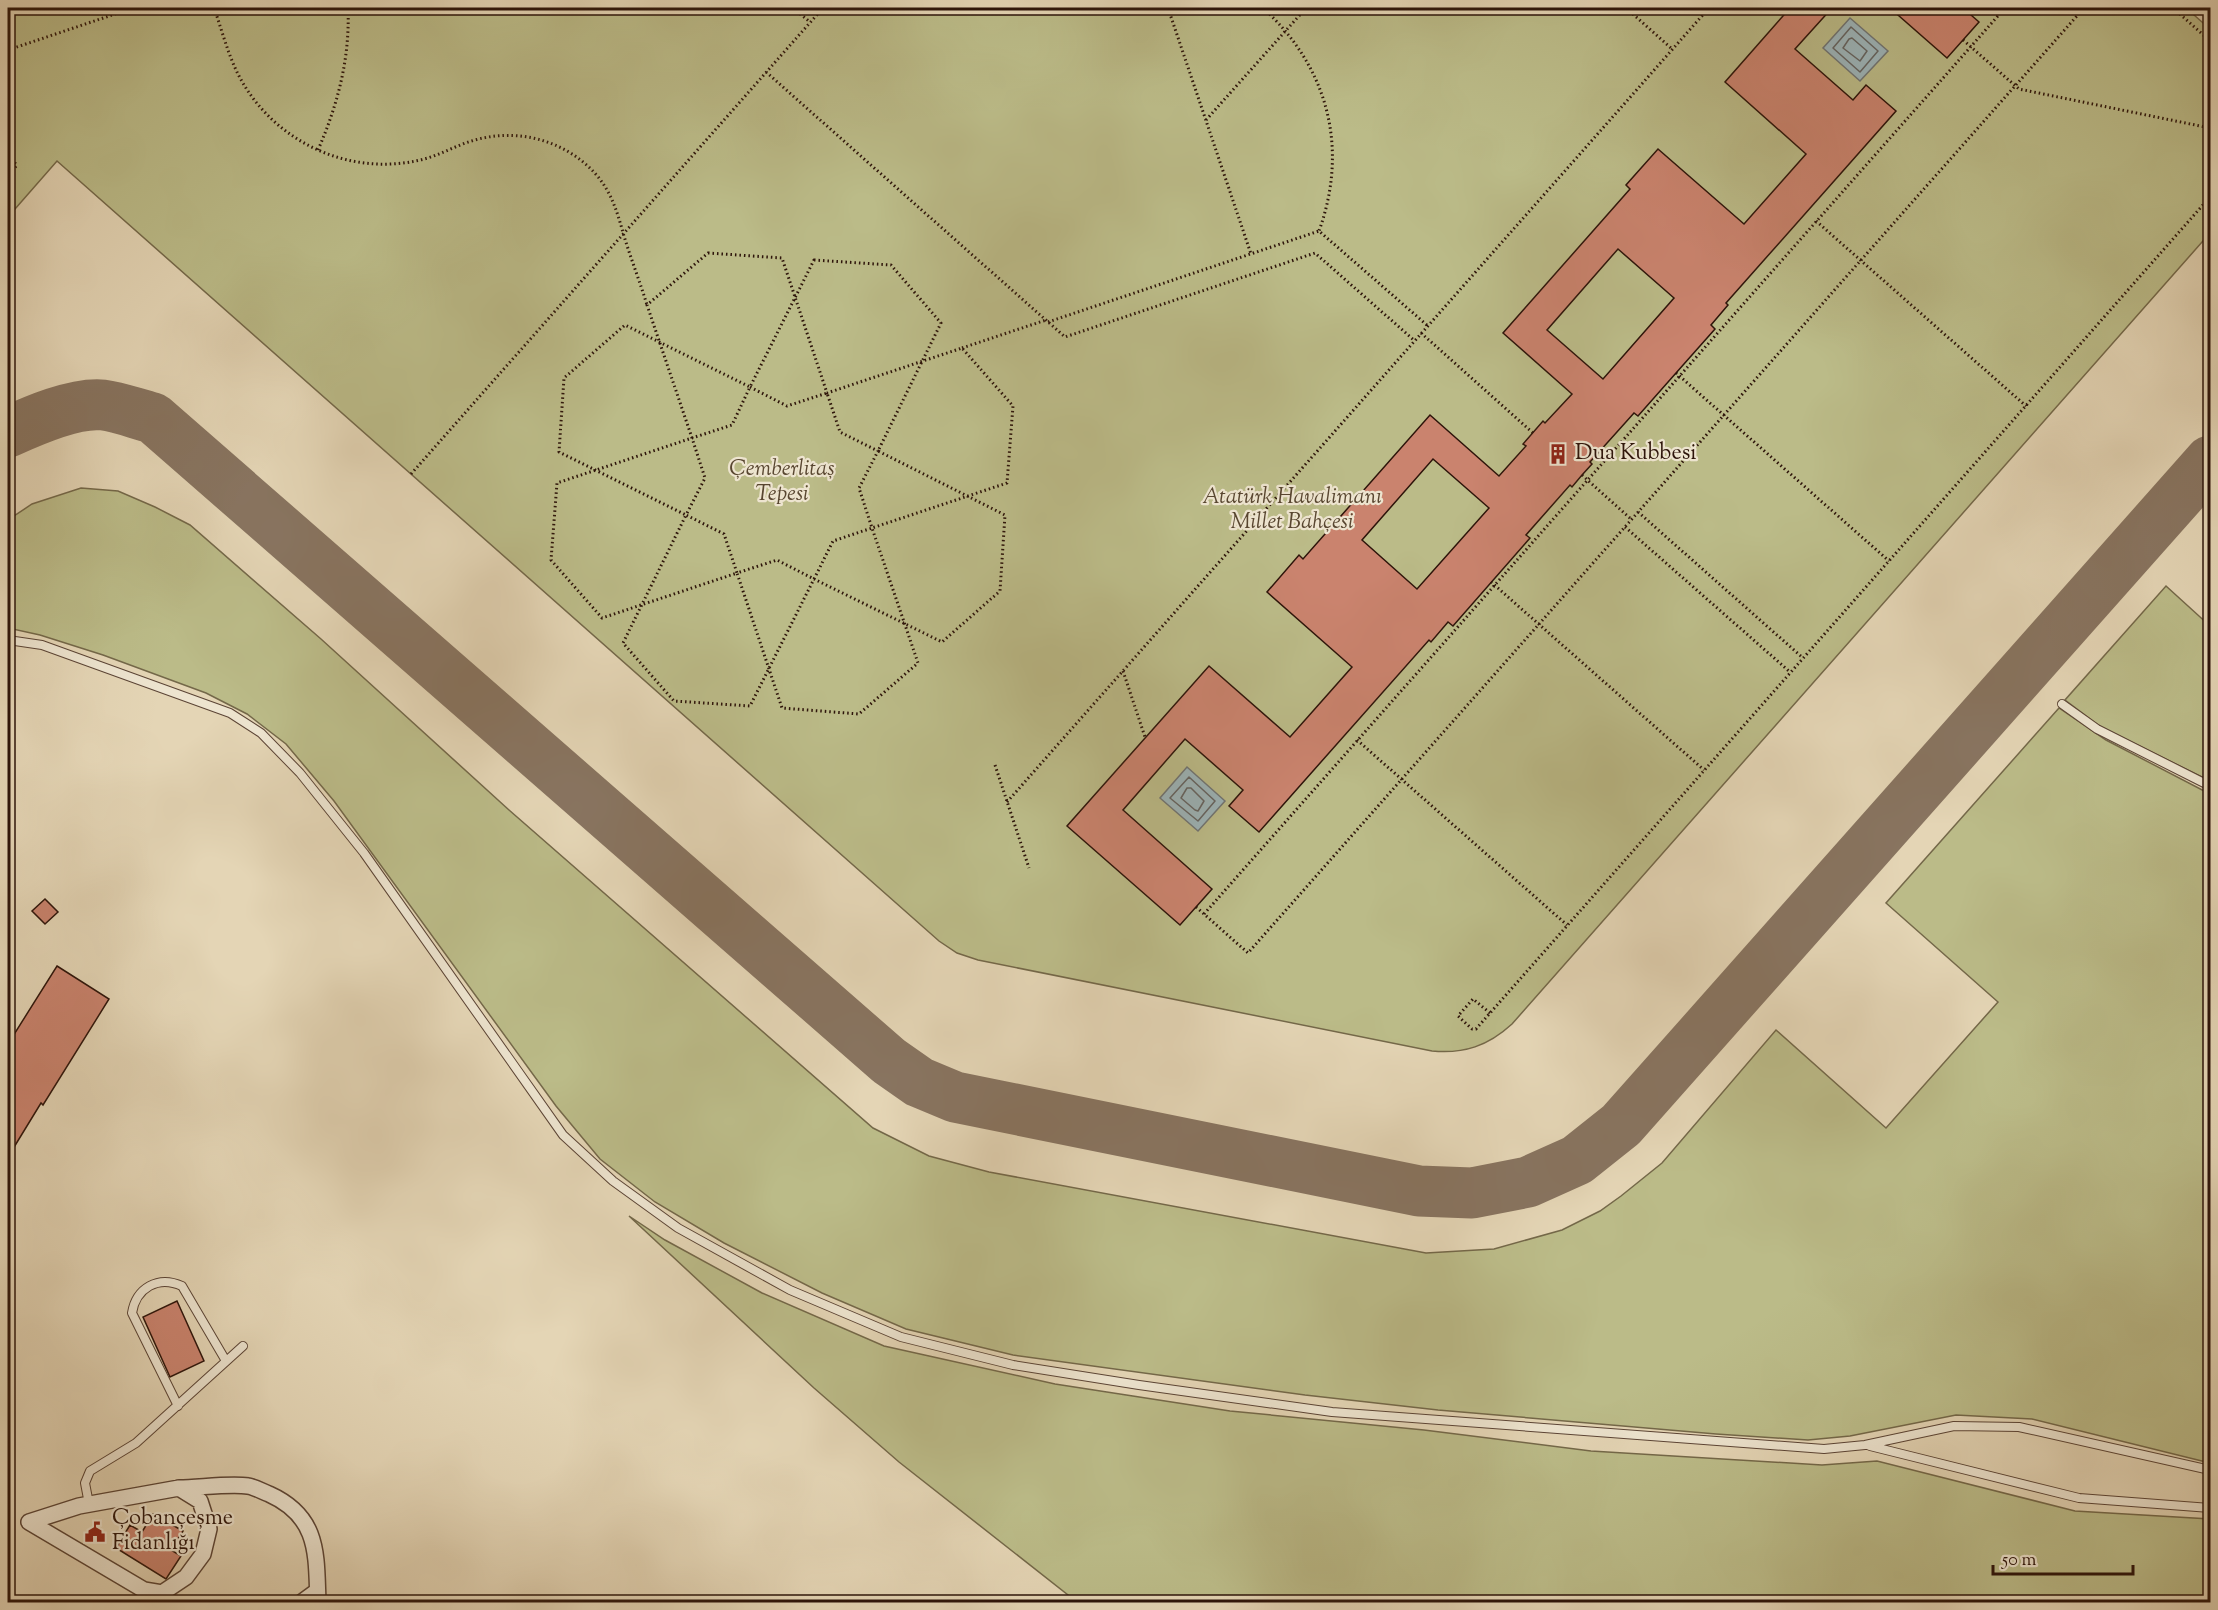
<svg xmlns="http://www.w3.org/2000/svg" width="2218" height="1610" font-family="'Sorts Mill Goudy',serif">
  <rect width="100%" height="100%" fill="#e4d5b5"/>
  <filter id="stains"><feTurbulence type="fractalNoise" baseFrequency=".00333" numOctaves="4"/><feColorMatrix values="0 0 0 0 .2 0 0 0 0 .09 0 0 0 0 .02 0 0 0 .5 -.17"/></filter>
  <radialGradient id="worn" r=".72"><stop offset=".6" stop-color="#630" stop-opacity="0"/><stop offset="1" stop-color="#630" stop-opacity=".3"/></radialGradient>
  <path fill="#bb8" stroke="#746849" stroke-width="1.5" d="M8,8H2186L2210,29V233L1512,1024C1488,1046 1464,1054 1432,1051L978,960L957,953L939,941L57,161L8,217Z
    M81,488L118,491L155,507L190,525L321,639L509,810L873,1128L929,1156L989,1172L1426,1253L1494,1249L1562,1230L1600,1211L1621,1196L1662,1163L1776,1030L1886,1128L1998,1002L1886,903L2059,708L2106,740L2210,794V1463L2032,1419L1956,1415L1850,1436L1808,1440L1716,1434L1438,1410L1305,1395L1013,1355L906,1329L822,1293L724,1243L655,1202L600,1159L556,1106L334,801L286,744L247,714L206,693L103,655L40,635L8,628V520L32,504Z
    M2166,586L2210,626V781L2101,727L2065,700Z
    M629,1216L665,1240L762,1293L884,1346L1055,1384L1230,1411L1424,1430L1591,1451L1822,1465L1877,1461L2075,1511L2210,1519V1602H1077L899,1462L814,1388Z"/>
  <path fill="#9cb5ba" stroke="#707574" stroke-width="1.5" d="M1850,18L1888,51L1860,81L1823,48Z
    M1187,767L1225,801L1198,831L1160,798Z"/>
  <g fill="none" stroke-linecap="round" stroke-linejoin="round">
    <path stroke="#646462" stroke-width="1.5" d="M1851,27L1878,51L1860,72L1833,48Z
      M1852,38L1867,51L1860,61L1843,48L1849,39Z
      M1189,777L1215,801L1198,821L1170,798Z
      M1187,788H1191L1204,801L1198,811L1195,810L1181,798Z"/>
    <path stroke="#887460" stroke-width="51" d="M8,432C32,421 75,402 103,405C119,407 137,414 153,418L889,1061L919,1082L955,1097L1419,1191L1472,1193L1528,1182L1577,1160L1621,1125L2210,461"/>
  </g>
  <path fill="#ca836e" stroke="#2d140a" stroke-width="1.5" fill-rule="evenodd" d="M1790,8H1832L1795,49L1853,100L1866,85L1896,111L1726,303L1728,305L1711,325L1715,329L1676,373L1638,416L1634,413L1590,462L1592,464L1582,475L1572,487L1570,485L1526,535L1530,538L1453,626L1448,622L1431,642L1429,640L1259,832L1229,806L1243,790L1185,739L1123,810L1212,889L1180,925L1067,826L1209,666L1290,737L1352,667L1267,592L1299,555L1303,559L1430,415L1499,476L1526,446L1523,444L1543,421L1545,423L1572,394L1503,333L1630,189L1626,185L1658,149L1744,224L1806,154L1725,82ZM1618,249L1674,298L1603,379L1547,330ZM1433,459L1489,508L1417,589L1362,540Z
    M1890,8H1963L1979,22L1947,58Z
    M45,899L58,912L45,924L32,911Z
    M57,966L109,999L43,1105L41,1103L8,1157V1044Z
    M177,1301L204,1361L170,1377L143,1317Z
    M153,1514L183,1531L171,1550L181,1556L166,1579L116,1548L130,1525L142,1532Z"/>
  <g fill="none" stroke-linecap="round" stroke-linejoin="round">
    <g stroke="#5b4435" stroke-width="10">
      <path id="service" d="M8,640L42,645L230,713L261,733L300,773L364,853L563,1135L613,1181L678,1228L790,1290L901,1337L1013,1365L1139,1385L1332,1412L1824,1449L1865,1445L1954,1426L2019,1427L2210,1470
        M2062,704L2097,729L2210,786
        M178,1406L132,1313C136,1288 158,1275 182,1286L226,1361
        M1870,1446L2079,1498L2210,1508
        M89,1504L85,1483L90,1471L136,1443L243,1346"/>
    </g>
    <g stroke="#5b4435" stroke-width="18">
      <path id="minor" d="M29,1522L144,1590L162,1593L186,1577L203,1554L209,1529L200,1501L179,1488C198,1488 230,1483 248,1486C255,1487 263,1492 269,1494C320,1517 316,1555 318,1602
        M29,1522L79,1506L179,1488
        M302,1602L317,1591"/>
    </g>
    <path stroke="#2d140a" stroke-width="3" stroke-dasharray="1.5 3" stroke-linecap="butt" d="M214,8C222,30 228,55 239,76C273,141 348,177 420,160C439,156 456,145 475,140C520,127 570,142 599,178C613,196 618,215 624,236C631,259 640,282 647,305
      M793,8L810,22
      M1168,8L1251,254
      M1263,8C1328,67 1349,148 1319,231
      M1626,8L1672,49
      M1774,8L1788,10
      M2173,8L2210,41
      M1963,40L2019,89L2210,128
      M8,50L133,8
      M766,72L1065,337L1315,253L1415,341
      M1206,120L1306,8
      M318,150C338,104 350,58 348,8
      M8,157L17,165L8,176
      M1816,221L2026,406
      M708,253L782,258L827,393L962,348L1013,406L1007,483L872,528L918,663L859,714L782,708L737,573L602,618L551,560L557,483L692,438L647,305Z
      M814,260L891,265L941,323L878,451L1005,515L1000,591L942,642L814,579L750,706L674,701L623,643L686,515L559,452L564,378L625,325L750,387Z
      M1048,322L1319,231L1428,326
      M1421,333L1533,433
      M962,348L1046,320
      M1676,373L1889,561
      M750,387L787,406L827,393L840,432L878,451L859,488L872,528L833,541L814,579L777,560L737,573L724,534L686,515L705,478L692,438L732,425Z
      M411,474L823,8
      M1582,475L1631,519
      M1638,512L1803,658
      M1625,527L1790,672
      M1491,582L1704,770
      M1123,671L1145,737
      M1357,740L1567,925
      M995,765L1029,868
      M1007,802L1709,8
      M1196,907L1248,953L2084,8
      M1204,914L2005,8
      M1490,1013L1473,999L1458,1016L1472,1029H1476L2210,197"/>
    <use href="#service" stroke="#ede4cf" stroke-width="8"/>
    <use href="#minor" stroke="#ede4cf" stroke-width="15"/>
  </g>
  <defs>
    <g id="building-bare" transform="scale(1.62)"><path d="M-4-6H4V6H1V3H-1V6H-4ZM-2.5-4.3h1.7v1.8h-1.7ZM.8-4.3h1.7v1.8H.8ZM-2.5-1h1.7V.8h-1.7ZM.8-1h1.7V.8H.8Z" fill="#8f2418" stroke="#ede4cf" stroke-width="2.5" paint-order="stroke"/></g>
    <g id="civic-bare" transform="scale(1.62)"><path d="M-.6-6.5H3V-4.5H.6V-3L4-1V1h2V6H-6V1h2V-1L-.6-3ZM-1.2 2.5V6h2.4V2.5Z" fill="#8f2418" stroke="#ede4cf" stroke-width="2.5" paint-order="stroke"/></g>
  </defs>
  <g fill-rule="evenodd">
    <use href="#building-bare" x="1558" y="454"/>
    <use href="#civic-bare" x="95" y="1532"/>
  </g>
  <g text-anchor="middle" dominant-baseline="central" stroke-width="4.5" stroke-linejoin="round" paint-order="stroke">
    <g font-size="22" fill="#2d140a" stroke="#ede4cf" text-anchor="start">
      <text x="1575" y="454">Dua Kubbesi</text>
      <text x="112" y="1519">Çobançeşme<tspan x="112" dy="25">Fidanlığı</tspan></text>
    </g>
    <g font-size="22" font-style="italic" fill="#584630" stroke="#ede4cf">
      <text x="782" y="470">Çemberlitaş<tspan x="782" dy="25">Tepesi</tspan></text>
      <text x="1292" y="498">Atatürk Havalimanı<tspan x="1292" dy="25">Millet Bahçesi</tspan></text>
    </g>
  </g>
  <rect width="2218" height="1610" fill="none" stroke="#e4d5b5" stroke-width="30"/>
  <rect x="9" y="9" width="2200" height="1592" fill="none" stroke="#2d140a" stroke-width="3"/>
  <rect x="15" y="15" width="2188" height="1580" fill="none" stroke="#2d140a" stroke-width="1.5"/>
  <path d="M1993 1565v9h140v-9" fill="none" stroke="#2d140a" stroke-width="3"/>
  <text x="2002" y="1565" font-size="18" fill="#2d140a" stroke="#ede4cf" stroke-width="4.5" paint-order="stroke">50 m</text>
  <rect width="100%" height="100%" filter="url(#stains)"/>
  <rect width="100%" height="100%" fill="url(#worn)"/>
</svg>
